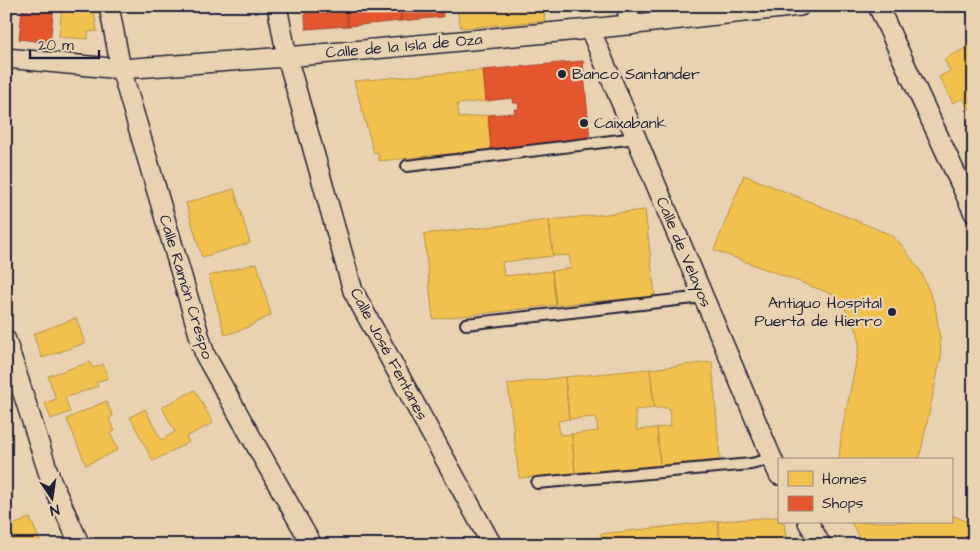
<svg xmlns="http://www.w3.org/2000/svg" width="980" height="551" font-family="'Architects Daughter',sans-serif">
  <rect width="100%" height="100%" fill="#e8d2b1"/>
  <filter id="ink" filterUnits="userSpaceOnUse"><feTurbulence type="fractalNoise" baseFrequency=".02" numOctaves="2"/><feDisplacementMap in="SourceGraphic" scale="10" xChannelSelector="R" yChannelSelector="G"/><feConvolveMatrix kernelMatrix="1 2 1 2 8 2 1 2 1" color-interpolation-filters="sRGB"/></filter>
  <g filter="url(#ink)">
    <path fill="#f2c14e" stroke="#b49148" d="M62,6H93L97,31L88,32V39L59,37Z
      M481,6H544L545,21L461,28L457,9Z
      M974,44V107L969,109L963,98L953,103L939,77L950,71L944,59Z
      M483,70L486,101L457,104L459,118L488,115L491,150L379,161L378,152L374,153L354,81Z
      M744,175L889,234L900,243L921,272L935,305L940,338L941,357L919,460H839L841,436L859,347L858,333L843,305L832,294L714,250Z
      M234,189L250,243L202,257L186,203Z
      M645,210L655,296L556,305L552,271L571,268L569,255L553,256L549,220Z
      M549,220L553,256L502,262L504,276L552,271L556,305L433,319L424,234Z
      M257,263L271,315L244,329L225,335L209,276Z
      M76,318L85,343L42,358L33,334Z
      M90,362L93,368L103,364L108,378L96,382L98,386L65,398L70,412L51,419L45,403L56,399L48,376Z
      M712,362L720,460L660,465L657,428L671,426L669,408H654L650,369Z
      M650,369L654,408L635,410L637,430L657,428L660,465L575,473L572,434L598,431L596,417L569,419L565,377Z
      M565,377L569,419L558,421L560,435L572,434L575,473L519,478L508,384Z
      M195,390L213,423L186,437L189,442L153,461L130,417L145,409L161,440L175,432L162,407Z
      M106,401L113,416L109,419L115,431L110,433L118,450L86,465L67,419Z
      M951,515L974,524V545H863L851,522H951Z
      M779,517V522H784L787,545H720L718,521Z
      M30,518L42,545H6V528Z
      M718,521L720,545H602L600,534Z"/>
    <path fill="#e4572e" stroke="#aa4732" d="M41,6H54L50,43L19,39L22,10L41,13Z
      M304,6H346L348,26L306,29Z
      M346,6H400L401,21L348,26Z
      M400,6H442L443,17L401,21Z
      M583,61L590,140L491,150L488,115L515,113L514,109H519L518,103H513V98L486,101L483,70Z"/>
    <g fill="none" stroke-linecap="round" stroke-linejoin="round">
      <g stroke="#22223b" stroke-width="14">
        <path id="lane" d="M407,166L636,138
          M466,324L703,297
          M537,483L751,464L771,459"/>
      </g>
      <g stroke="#22223b" stroke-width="22">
        <path id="street" d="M109,6L121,69L205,355L312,545
          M277,6L287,57L353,291L492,545
          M626,6L631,25
          M878,6L974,213
          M590,29L779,475
          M6,58L121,69L287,57L590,29L800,6
          M6,340L51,481L80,545
          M808,522L821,545"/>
      </g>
      <use href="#lane" stroke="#e8d2b1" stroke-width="10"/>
      <use href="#street" stroke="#e8d2b1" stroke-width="19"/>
    </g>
  </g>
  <g fill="#22223b" stroke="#e8d2b1" stroke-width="2">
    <circle cx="562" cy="74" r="5"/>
    <circle cx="584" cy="123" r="5"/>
    <circle cx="892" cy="312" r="5"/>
  </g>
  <g text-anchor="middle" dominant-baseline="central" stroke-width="5" stroke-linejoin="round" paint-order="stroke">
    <g font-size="16" fill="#22223b" stroke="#e8d2b1">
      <text transform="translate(404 46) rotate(-5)">Calle de la Isla de Oza</text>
      <text transform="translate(684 252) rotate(67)">Calle de Velayos</text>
      <text transform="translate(186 287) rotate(73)">Calle Ramón Crespo</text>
      <text transform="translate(389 354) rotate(62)">Calle José Fentanes</text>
    </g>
    <g font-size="16" fill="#22223b" stroke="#e8d2b1" text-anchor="start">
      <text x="572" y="74">Banco Santander</text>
      <text x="594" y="123">Caixabank</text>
      <text x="882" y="303" text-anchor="end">Antiguo Hospital<tspan x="882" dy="18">Puerta de Hierro</tspan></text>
    </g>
  </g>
  <rect width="980" height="551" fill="none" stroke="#e8d2b1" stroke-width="25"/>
  <rect x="12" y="12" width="955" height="526" fill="none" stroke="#22223b" stroke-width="2" filter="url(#ink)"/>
  <rect x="778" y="458" width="175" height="65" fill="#e8d2b1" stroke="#998c82"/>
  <rect x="788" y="471" width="25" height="15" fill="#f2c14e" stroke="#998c82"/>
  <text x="822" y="484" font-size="15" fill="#22223b">Homes</text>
  <rect x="788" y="496" width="25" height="15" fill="#e4572e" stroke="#998c82"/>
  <text x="822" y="508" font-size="15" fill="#22223b">Shops</text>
  <g transform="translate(52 498) rotate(167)" stroke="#e8d2b1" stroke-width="4" paint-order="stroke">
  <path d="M0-4L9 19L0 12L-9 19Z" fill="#22223b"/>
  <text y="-8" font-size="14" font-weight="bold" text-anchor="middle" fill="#22223b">N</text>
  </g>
  <path d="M30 50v8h69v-8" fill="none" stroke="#22223b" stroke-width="2.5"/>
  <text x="38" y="50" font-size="15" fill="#22223b" stroke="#e8d2b1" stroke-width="4" paint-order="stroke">20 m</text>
</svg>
